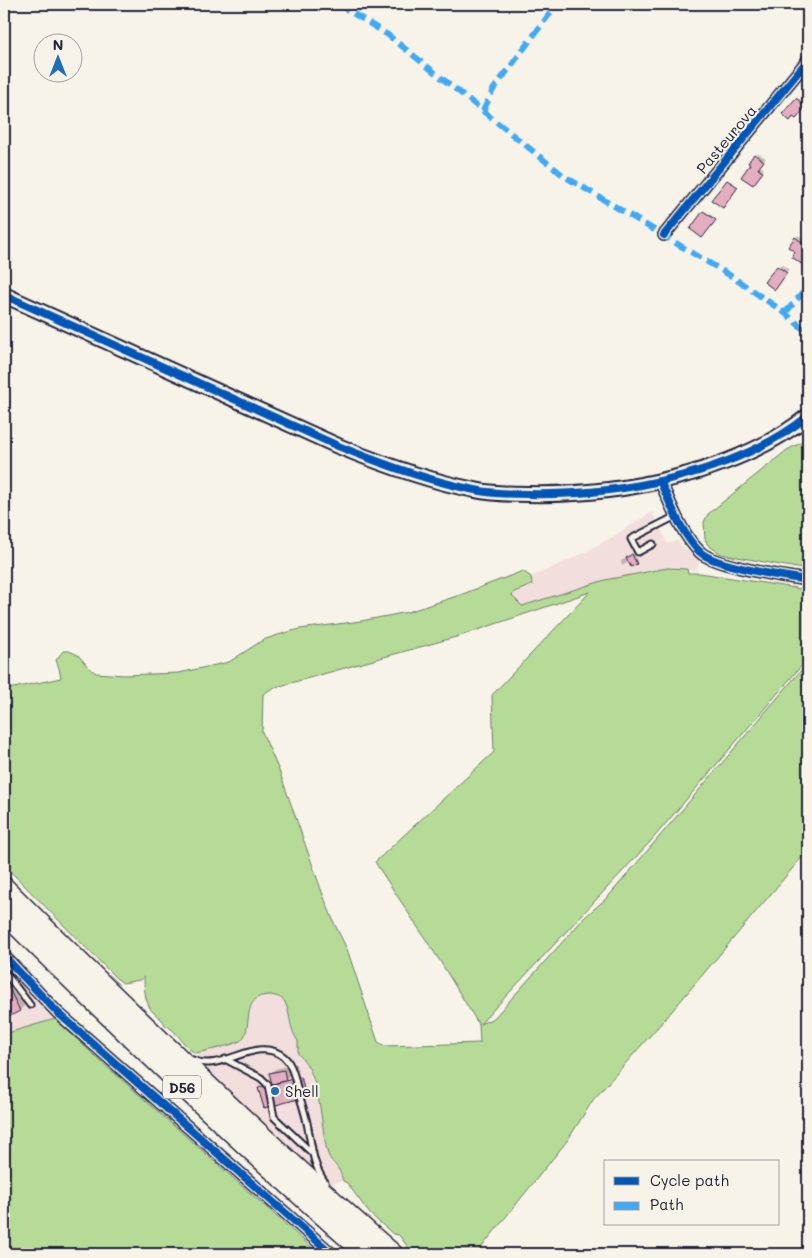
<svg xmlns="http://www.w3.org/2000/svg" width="812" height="1258" font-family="Mali,sans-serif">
  <rect width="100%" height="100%" fill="#f7f3e8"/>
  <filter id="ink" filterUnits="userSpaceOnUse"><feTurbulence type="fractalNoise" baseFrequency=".02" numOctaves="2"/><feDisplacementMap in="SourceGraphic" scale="10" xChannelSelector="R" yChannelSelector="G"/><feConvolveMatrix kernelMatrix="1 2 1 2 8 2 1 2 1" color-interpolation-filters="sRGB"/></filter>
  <g filter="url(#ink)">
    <path fill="#f2dedc" d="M652,512L668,544L677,540L682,546L700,560L696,570L671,568L642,572L522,606L512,596L514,592L532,585L531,577L584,553L614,536Z
      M4,962L55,1019L4,1034Z
      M265,995H275L285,1001L289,1013L290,1024L294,1035L298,1041V1054L307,1066L316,1090L327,1151L331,1163L339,1169L343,1181L329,1184L209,1073L195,1053L213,1049L241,1041L246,1032L248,1014L252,1006L255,1001Z"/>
    <path fill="#b6db97" stroke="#6c7e69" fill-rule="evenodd" d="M808,439V570L721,554L708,545L705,539L704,522L708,514L787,450Z
      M667,568L687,569L688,573H700L808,590V658L649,843L480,1024L494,1018L585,917L608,897L808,662V850L672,1011L593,1100L567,1141L476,1254H419L409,1252L407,1246L399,1235L393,1234L370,1214L347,1183L343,1181C342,1178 341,1173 339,1170C334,1162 330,1162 327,1151C320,1122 321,1074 298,1054V1041C289,1029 291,1015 285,1002C282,997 276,996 271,995C238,994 255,1032 240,1041C231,1046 206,1051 195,1053C182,1045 178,1031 165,1025C162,1018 159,1018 154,1013C145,1005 144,988 144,977L140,980L123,983L116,978L4,865V690L61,678L59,668L56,660L63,651H69L78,655L89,668L96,673L124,675L179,673L229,662L263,640L281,634L300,629L361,621L408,612L460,595L523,571L531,577L532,585L514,592L512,596L522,606L605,580ZM590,592L492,695L494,752L375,862L440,961L479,1025L480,1043L385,1046L378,1042L347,949L335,925L323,895L280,773L262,732L263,694L273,688L463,635Z
      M55,1019L94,1055L319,1254H4V1034Z"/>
    <path fill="#0003" d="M798,98L805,103L808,100V107L806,105L784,114Z
      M758,153L766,158L760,166L764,169L753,184L752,164Z
      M808,178V188L803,184Z
      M705,211L716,219L702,236L692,228Z
      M798,235L808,242V259L806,261L797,252L796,238Z
      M781,264L789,269L777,286L778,267Z
      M634,554L637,562L632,565L630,561L622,566L621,561Z
      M10,976L24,1006L20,1010L4,1018V979Z
      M288,1066L290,1075L284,1081L302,1077L305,1096L260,1088L273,1084L270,1074L275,1069Z"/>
    <path fill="#e5adc0" stroke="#22223b" d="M796,98L803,104L806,100L808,101V109L806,107L796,119L793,117L790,121L782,114Z
      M754,154L764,161L758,169L763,172L753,185L741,177L750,164L748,163Z
      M727,180L738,187L723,208L711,200Z
      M703,211L716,220L702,238L690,229Z
      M795,237L808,247V259L804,266L792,257L795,252L788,247Z
      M777,266L787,273L775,290L764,282Z
      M632,554L637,564L631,567L626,558Z
      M4,978L20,1011L4,1019Z
      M284,1070L286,1081L272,1084L269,1073Z
      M301,1077L306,1097L264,1108L258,1088Z"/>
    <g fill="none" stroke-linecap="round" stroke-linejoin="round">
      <g stroke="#22223b" stroke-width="9">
        <path id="lane" d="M653,544L638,552L631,539L676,516
          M4,975H7L30,1005
          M225,1059L261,1078L268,1085L274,1117L312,1153
          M193,1060C221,1074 257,1034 284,1057C292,1064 295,1078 297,1088C301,1101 306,1115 308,1128C312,1148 313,1166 325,1182"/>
      </g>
      <g stroke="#22223b" stroke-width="14">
        <path id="street" d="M664,235L808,60
          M660,481C671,504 681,534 700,552C714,566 786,577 808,580
          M4,956L57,1012L332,1254"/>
      </g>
      <g stroke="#22223b" stroke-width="18">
        <path id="secondary" d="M4,295L338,446C382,464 428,481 475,490C492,494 511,494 528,494C619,496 736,474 808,416"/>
      </g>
      <g stroke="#22223b" stroke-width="22">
        <path id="highway" d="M4,887C130,1013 259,1136 393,1254
          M4,913C121,1030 241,1144 366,1254"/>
      </g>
      <use href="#lane" stroke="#f7f3e8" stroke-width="5"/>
      <use href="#street" stroke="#f7f3e8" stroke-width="10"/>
      <use href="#secondary" stroke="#f7f3e8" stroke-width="14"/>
      <use href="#highway" stroke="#f7f3e8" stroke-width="19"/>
      <path stroke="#3fa9f5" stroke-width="6" stroke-dasharray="12 6" stroke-linecap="butt" d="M338,4L388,35L564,176L731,276L785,313L808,333
        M483,111L493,90L557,4
        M785,313L808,287"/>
      <g stroke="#f7f3e8" stroke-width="11">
        <path id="cycleway" d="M664,235L808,60
          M4,295L338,446C382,464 428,481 475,490C492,494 511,494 528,494C619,496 736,474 808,416
          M660,481C671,504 681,534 700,552C714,566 786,577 808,580
          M4,956L57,1012L332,1254"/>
      </g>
      <use href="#cycleway" stroke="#0057b8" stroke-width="8"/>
    </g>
  </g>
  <circle fill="#1f6fb2" stroke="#f7f3e8" stroke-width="2" cx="275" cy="1091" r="5"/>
  <g text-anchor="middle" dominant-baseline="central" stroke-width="4.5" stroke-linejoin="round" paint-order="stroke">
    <rect fill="#f7f3e8" stroke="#62616f" stroke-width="1" x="163" y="1075.5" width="38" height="23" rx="4"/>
    <g font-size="14" font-weight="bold" fill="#22223b">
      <text x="182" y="1087">D56</text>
    </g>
    <g font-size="15" fill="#22223b" stroke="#f7f3e8">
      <text transform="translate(726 139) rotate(-50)">Pasteurova</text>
    </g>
    <g font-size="15" fill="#22223b" stroke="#f7f3e8" text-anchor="start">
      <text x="285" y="1091">Shell</text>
    </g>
  </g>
  <rect width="812" height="1258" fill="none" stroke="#f7f3e8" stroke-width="20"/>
  <rect x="10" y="10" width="792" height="1238" fill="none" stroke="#22223b" stroke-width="2" filter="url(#ink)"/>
  <rect x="604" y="1160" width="175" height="65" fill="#f7f3e8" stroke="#a29fa3"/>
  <rect x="614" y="1177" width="25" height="8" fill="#0057b8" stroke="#a29fa3"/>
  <text x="650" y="1186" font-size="15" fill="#22223b">Cycle path</text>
  <rect x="614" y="1202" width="25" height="8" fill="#3fa9f5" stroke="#a29fa3"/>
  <text x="650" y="1210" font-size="15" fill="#22223b">Path</text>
  <g transform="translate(58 58)"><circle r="24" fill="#f7f3e8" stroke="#a29fa3"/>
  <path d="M0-4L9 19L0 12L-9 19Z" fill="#1f6fb2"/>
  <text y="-8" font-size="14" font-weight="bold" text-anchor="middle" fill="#22223b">N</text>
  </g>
</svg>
